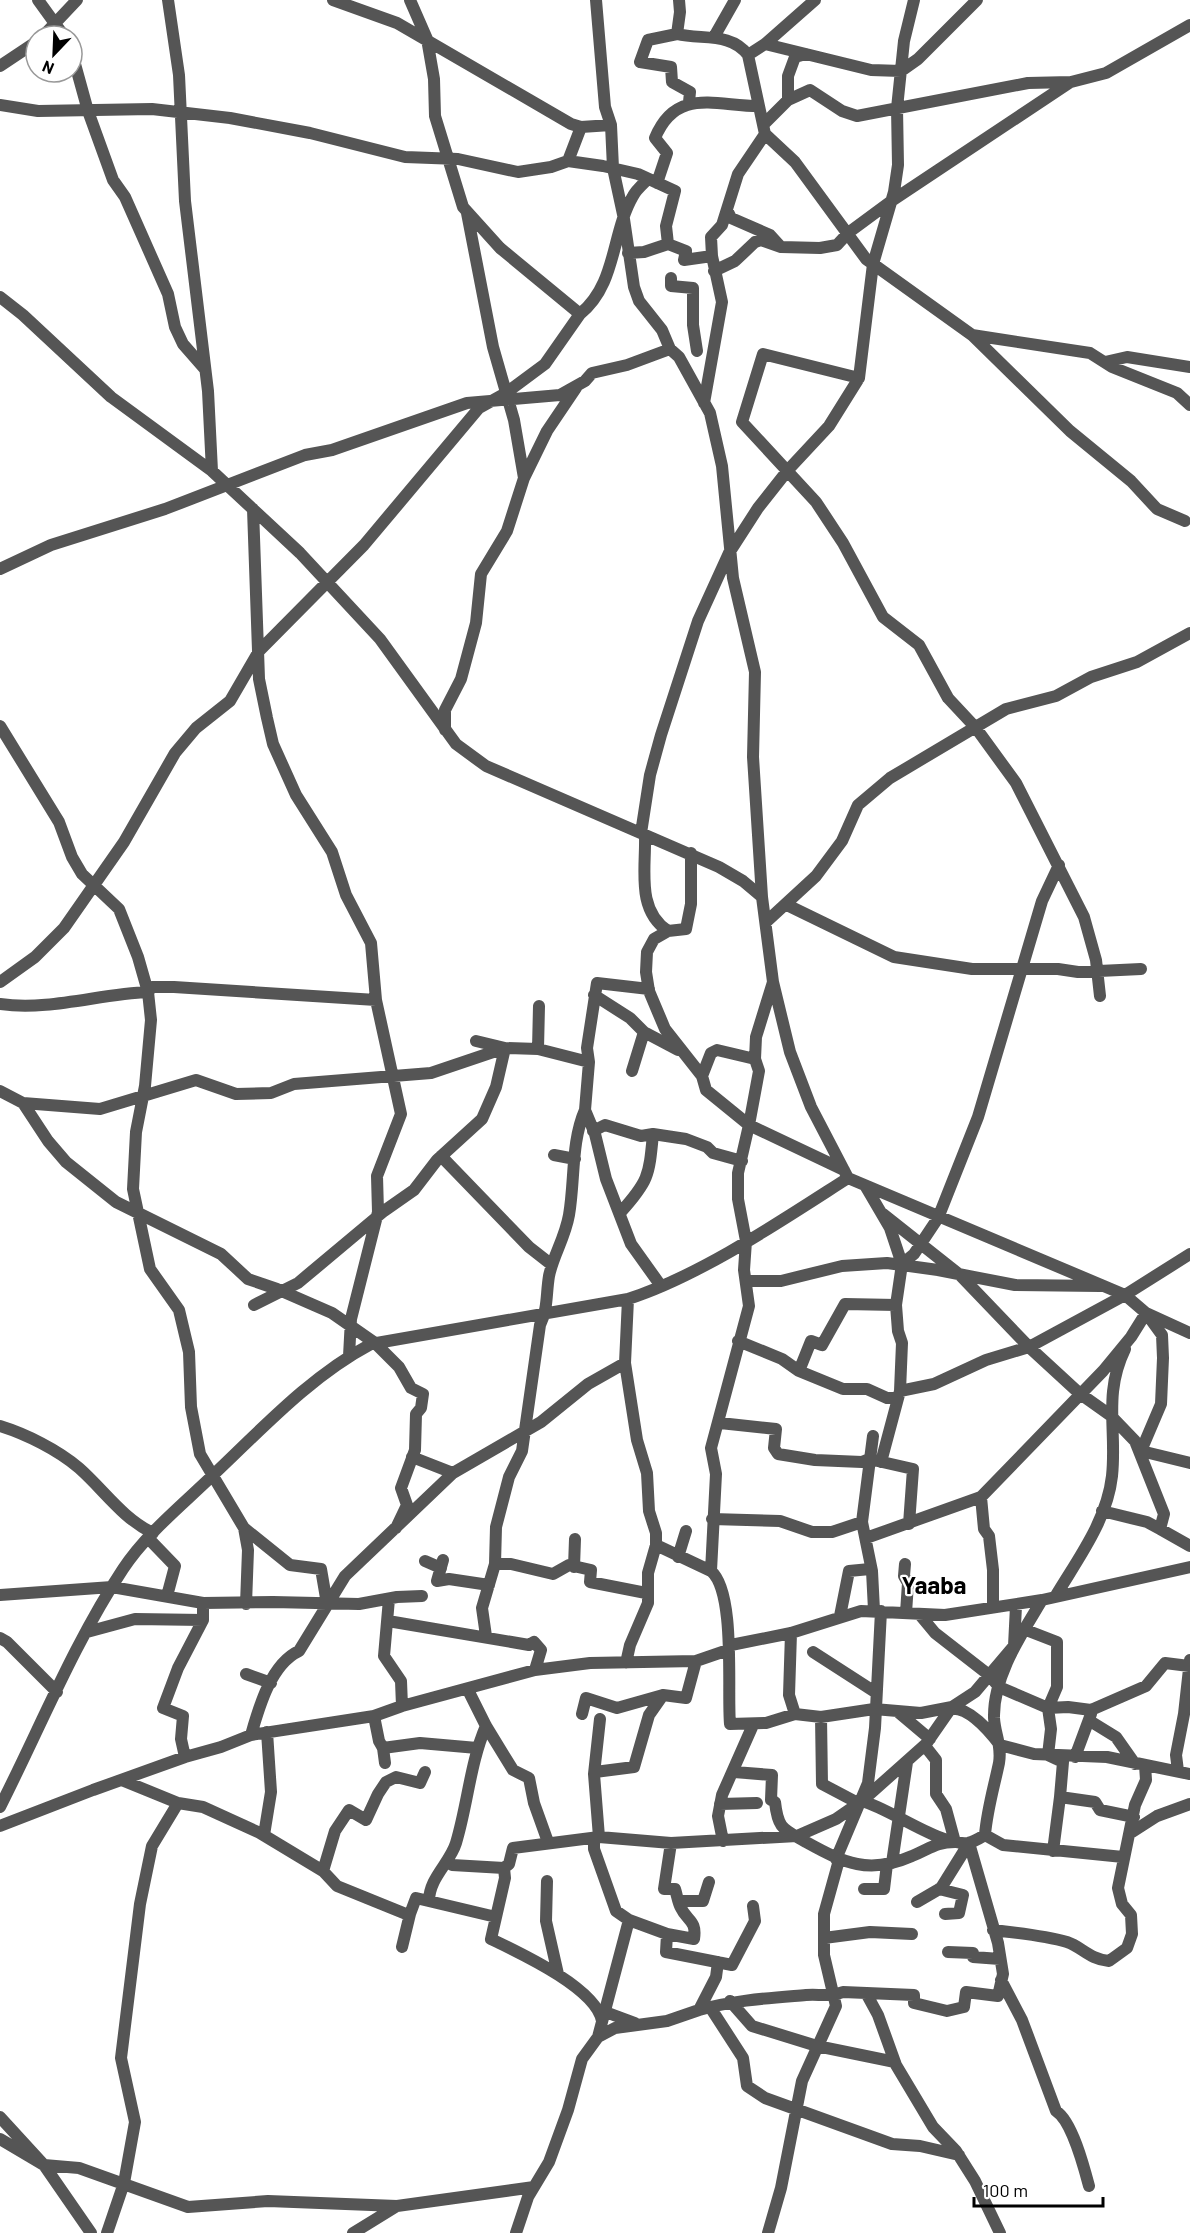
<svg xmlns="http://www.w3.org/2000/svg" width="1190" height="2233" font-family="Barlow,sans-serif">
  <rect width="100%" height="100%" fill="#fff"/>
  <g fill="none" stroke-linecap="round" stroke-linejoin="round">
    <path stroke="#555" stroke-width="12" d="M38,0L64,36
      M168,0L179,75L185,201L208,391L212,471
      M333,0L397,23L571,124L581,127L611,125
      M596,0L605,107L611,125L613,168L624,219L634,287L639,301L662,330L670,349L679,357L710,413L722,466L733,578L755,672L753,757L762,897
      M679,0L680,12L677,34C702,40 731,32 748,55L765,134L795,162L866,259L873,264L894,192L898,165L897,108L904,41L914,0
      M677,34L648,40L640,62L671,67L672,82L690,92L689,102
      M43,36L77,0
      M714,37L735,0
      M765,44L871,70L901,71L918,59L977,0
      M72,53L88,111L113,180L125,197L168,294L175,327L183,344L204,368
      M748,55L765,44L815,0
      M0,66L36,42
      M788,100V76L795,57L806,54
      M0,105L38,111L152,109L230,118L310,133L405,157L458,159L518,172L551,167L568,161L603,166L638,174L675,191L666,226L668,244L686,251L684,260L712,256
      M763,125L788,100L810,90L842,111L857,116L1028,83L1071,82L1106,73L1190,25
      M568,161L581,127
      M657,183L667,153L655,138C676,87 716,106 758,106
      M727,210L731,218L770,235L780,246
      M467,213L493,347L514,420L524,478
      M628,253L644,252L668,244
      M714,271L735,261L755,242L761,240L781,247L820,248L837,245L848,233L890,202L1069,83
      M671,278V286L693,288V325L697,351
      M0,297L23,315L111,397L212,471L300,553L380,639L456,744L486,766L719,867L743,881L762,897L773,982L790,1052L811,1107L848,1178L1125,1295L1146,1313L1190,1333
      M580,314C617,284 611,234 633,196C636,190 643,184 648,179
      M973,336L1070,431L1131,481L1157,509L1185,521
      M1105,362L1127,357L1190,367
      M859,378L763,354L742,422L816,502L843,543L883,617L919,645L948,698L976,728L1016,783L1084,917L1096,960L1100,996
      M704,403L722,302L712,256L711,237L722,225L738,174L765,134
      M253,509L259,679L267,718L273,744L296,795L332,852L346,895L371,943L376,1000L401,1114L377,1176L378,1212L351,1319L349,1356
      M0,569L51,545L165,509L305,455L332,450L467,403L560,395L585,381L592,373L627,365L670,349
      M0,726L59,822L72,857L82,874L119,909L138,957L148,992L151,1020L145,1086L136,1132L133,1189L150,1269L179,1310L189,1352L191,1407L200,1454L244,1528L248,1550L246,1604
      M445,730V710L461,679L476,623L481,574L507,531L524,478L547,431L576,388
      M641,833L650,775L661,735L698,621L729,553L758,508L788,470L829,426L859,378L873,264L972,335L1090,353L1112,367L1177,393L1190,405
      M645,836C646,869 636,910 668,931
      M691,853V904L686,929L668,931L654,939L647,952L646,972L649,991L665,1029L702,1076L706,1090L749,1125L738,1173V1199L746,1241L744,1270L749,1306L711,1448L716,1474L711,1571C736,1592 727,1691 730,1724L766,1723L795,1714L821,1717L874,1709L921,1713L952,1707L975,1692L1014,1646L1016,1606
      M787,905L894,957L972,969H1058L1078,972L1141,969
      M766,922L816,876L842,841L858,805L890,778L1006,709L1056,696L1091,677L1137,662L1190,633
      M0,982L35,957L64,928L124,842L175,753L196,728L230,701L259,651L364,545L479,408L506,393L545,364L580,314L500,248L463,207L435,116L434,79L427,39L410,0
      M773,982L756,1037L755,1059L759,1071L749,1125L844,1170
      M649,989L597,983L587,1048L589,1062L585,1110L595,1134L606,1179L631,1244L661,1286
      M594,995L630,1018L644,1032L678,1050
      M0,1004C49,1011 99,994 148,992L152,987H174L376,1000
      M476,1041L505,1048L538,1049L589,1062
      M538,1049L539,1006
      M632,1071L644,1032
      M702,1076L711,1053L717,1050L755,1059
      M0,1091L23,1103L48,1141L66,1162L116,1202L221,1254L248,1279L277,1289L332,1313L375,1343L399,1367L411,1388L423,1394L421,1408L416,1414L415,1450L401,1488L407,1505L396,1528
      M23,1103L100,1109L196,1080L236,1094L271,1093L294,1084L431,1073L505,1048
      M593,1131L605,1125L641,1136L653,1134
      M554,1155L575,1159
      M441,1156L529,1247L552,1265
      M866,1187L890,1228L902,1264L896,1305L898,1331L902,1343L900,1391L881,1462
      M620,1213C649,1181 649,1176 653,1134L686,1139L707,1147L713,1153L742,1161
      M883,1214L960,1275L1029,1347L1079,1393L1110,1415L1135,1441L1164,1514L1160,1529L1190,1546
      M902,1264L914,1254L938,1218L978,1117L1042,901L1059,865
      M747,1281H781L842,1266L887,1263L938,1270L1015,1285L1100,1286
      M628,1299L625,1363L637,1440L647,1473L649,1511L656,1533V1545L711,1571
      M254,1305L298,1283L384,1211L414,1190L437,1160L482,1119L496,1087L505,1048
      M738,1341L782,1359L799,1371L843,1389H867L887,1398H897
      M799,1371L811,1341L822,1345L845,1304L896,1305
      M900,1391L934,1384L986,1360L1029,1347L1125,1295L1190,1254
      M720,1423L776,1429L774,1448L778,1454L815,1460L862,1462L869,1459L913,1469L909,1524
      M0,1426C26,1434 58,1450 79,1468C104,1490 122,1518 153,1533
      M873,1436L862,1522L872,1571L874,1610
      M1141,1451L1190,1463
      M412,1457L453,1473
      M981,1497L984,1529L989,1536L993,1570V1607
      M1102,1511L1147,1522L1160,1529
      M712,1519L780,1521L812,1532H832L862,1522
      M244,1528L290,1565L321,1569L327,1604
      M148,1538L175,1566L167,1596
      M866,1538L981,1497L1103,1371L1131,1337L1146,1313L1162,1335L1163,1358L1161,1404L1141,1451
      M678,1557L686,1531
      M443,1560L437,1581L449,1579L489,1585
      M425,1561L441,1568
      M495,1564H511L553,1574L569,1565L591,1570L590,1582L646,1593
      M905,1564L904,1576L908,1583L906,1613
      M574,1567L575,1539
      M0,1595L112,1587L203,1603L273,1602L359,1604L397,1597L422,1596
      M1055,1597C1077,1560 1107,1521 1112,1476C1117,1431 1103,1394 1125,1349
      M389,1599L384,1656L401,1681L402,1706
      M920,1615L935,1633L989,1675L999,1687L1048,1708L1068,1707L1091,1710L1146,1686L1165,1663L1189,1666
      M840,1616L849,1571L870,1569
      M388,1621L529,1645L534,1642L541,1650L535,1670
      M1026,1630L1057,1642V1687L1048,1708L1051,1729L1048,1755L1063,1762L1060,1797L1095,1802L1100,1810L1134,1817
      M87,1632L135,1619L203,1620
      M791,1633L789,1695L795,1714
      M486,1636L482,1608L495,1564L496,1527L509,1477L522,1451L540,1325C548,1309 546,1294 549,1276C553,1256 565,1238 569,1215C575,1180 571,1142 585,1110
      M0,1638L7,1642L57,1692
      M813,1652L875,1692
      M626,1663L630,1645L648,1603V1573L656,1545
      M246,1674L271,1683
      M468,1690L486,1726L513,1770L529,1778L534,1803L548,1842
      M950,1709C969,1706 990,1732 1000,1745L1034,1754L1107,1757L1190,1774
      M898,1712L930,1739
      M582,1714L586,1698L617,1708L663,1695L686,1698L696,1661
      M374,1716L379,1741L383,1748L420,1743L477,1748
      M821,1717L822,1784L858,1803
      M1090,1721L1116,1737L1135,1764
      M251,1735C259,1707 271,1664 299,1651L345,1576L453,1473L541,1422L588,1384L625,1363
      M383,1748L385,1763
      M185,1757L181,1739L183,1716L163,1708L178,1668L203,1620V1603
      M1075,1757L1091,1714
      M1178,1771L1176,1755L1184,1714L1190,1660
      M595,1772L634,1767L649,1715L663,1695
      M734,1772L772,1775L771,1800L775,1802C778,1830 784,1829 806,1842C844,1863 869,1875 912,1856C930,1849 935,1842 955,1842L946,1809L936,1794V1760L925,1746
      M124,1781L178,1803L203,1807L260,1833L323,1871L337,1886L406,1914H410L416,1898L496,1917
      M862,1801C891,1809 940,1846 968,1843C973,1842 980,1838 985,1835C987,1810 994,1787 999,1763C1002,1746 995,1734 994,1718C993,1676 1021,1635 1042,1600
      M720,1804L757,1803
      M0,1807C40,1728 74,1643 123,1569C146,1534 181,1506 211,1477C261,1430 309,1377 371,1344L628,1299C700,1276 784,1219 848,1178
      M0,1826L93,1790L185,1757L221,1747L251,1735L374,1716L402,1706L535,1670L590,1663L696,1661L728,1650L731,1645L791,1633L861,1611L945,1615L1042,1600L1190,1567
      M1129,1834L1157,1816L1190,1804
      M264,1835L271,1792L267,1732
      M985,1835L1003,1845L1123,1857
      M599,1837L594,1774L600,1719
      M594,1839V1849L616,1911L629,1920L667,1934L666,1952L732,1965L755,1921L753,1906
      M723,1841L718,1816L722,1795L753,1725
      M1053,1851L1060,1797
      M836,1859L868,1783L875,1728L881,1611
      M448,1862L452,1865L504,1868
      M892,1863L907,1762
      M323,1871L335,1831L349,1810L366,1820L378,1794L386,1782L396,1777L420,1783L425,1772
      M547,1881L546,1921L558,1974
      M864,1889H884L887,1864
      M939,1889L963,1895L959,1913L945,1914
      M429,1901C429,1878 450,1863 456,1843C468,1803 470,1763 486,1726
      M679,1901H703L709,1882
      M917,1902L941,1888L969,1843
      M629,1920L598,2037L615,2028L667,2021L699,2010L716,1977L718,1962
      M993,1930C1018,1933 1043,1935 1067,1942C1082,1947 1089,1959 1109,1961L1127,1948L1132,1934L1131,1915L1122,1904L1118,1888L1135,1805L1146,1780L1145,1765
      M667,1934L694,1939C697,1920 687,1921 681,1908C678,1903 677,1895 675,1889H664L671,1843
      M824,1938L870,1932L912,1934
      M402,1947L410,1914
      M948,1952L973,1953V1957L1000,1959
      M1001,1980L1022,2020L1056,2111C1072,2121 1084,2167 1089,2186
      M866,1993L878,2015L896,2065L933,2127L956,2151L975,2181L1000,2233
      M730,2001L752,2026L817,2046L895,2062
      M710,2007L743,2058L747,2086L765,2098L892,2144L920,2146L959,2155
      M600,2010L635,2023
      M699,2010C734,2000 770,1998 806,1995C819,1994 831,1997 843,1992L914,1995V2003L947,2011L964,2007L966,1992L998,1996L1003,1974L998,1943L969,1843
      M602,2021C596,1988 520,1953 491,1939L505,1878L504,1868L509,1864L513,1848L599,1837L671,1843L797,1836L836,1819L862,1801L926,1744L951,1708
      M0,2117L44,2165L91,2233
      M0,2139L44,2165L79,2168L188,2207L268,2201L397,2206L534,2187
      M107,2233L124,2183L135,2122L121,2058L140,1904L152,1846L178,1803
      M353,2233L397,2206
      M516,2233L528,2197L549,2162L568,2110L582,2059L598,2037
      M768,2233L781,2188L802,2081L836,2006L824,1955V1914L839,1860"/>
  </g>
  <g text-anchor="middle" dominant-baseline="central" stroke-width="4.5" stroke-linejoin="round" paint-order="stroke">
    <g font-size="24" font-weight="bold" fill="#000" stroke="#fff">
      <text x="934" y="1584">Yaaba</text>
    </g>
  </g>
  <g transform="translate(54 54) rotate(203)"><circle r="28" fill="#ffffff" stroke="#999999" stroke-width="1.5"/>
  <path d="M0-4.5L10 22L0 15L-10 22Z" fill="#000000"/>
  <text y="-9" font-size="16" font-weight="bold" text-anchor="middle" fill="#000000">N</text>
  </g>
  <path d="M974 2197v9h129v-9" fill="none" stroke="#000000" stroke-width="3"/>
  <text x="983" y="2197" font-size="18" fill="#000000" stroke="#ffffff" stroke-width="4.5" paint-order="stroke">100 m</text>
</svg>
